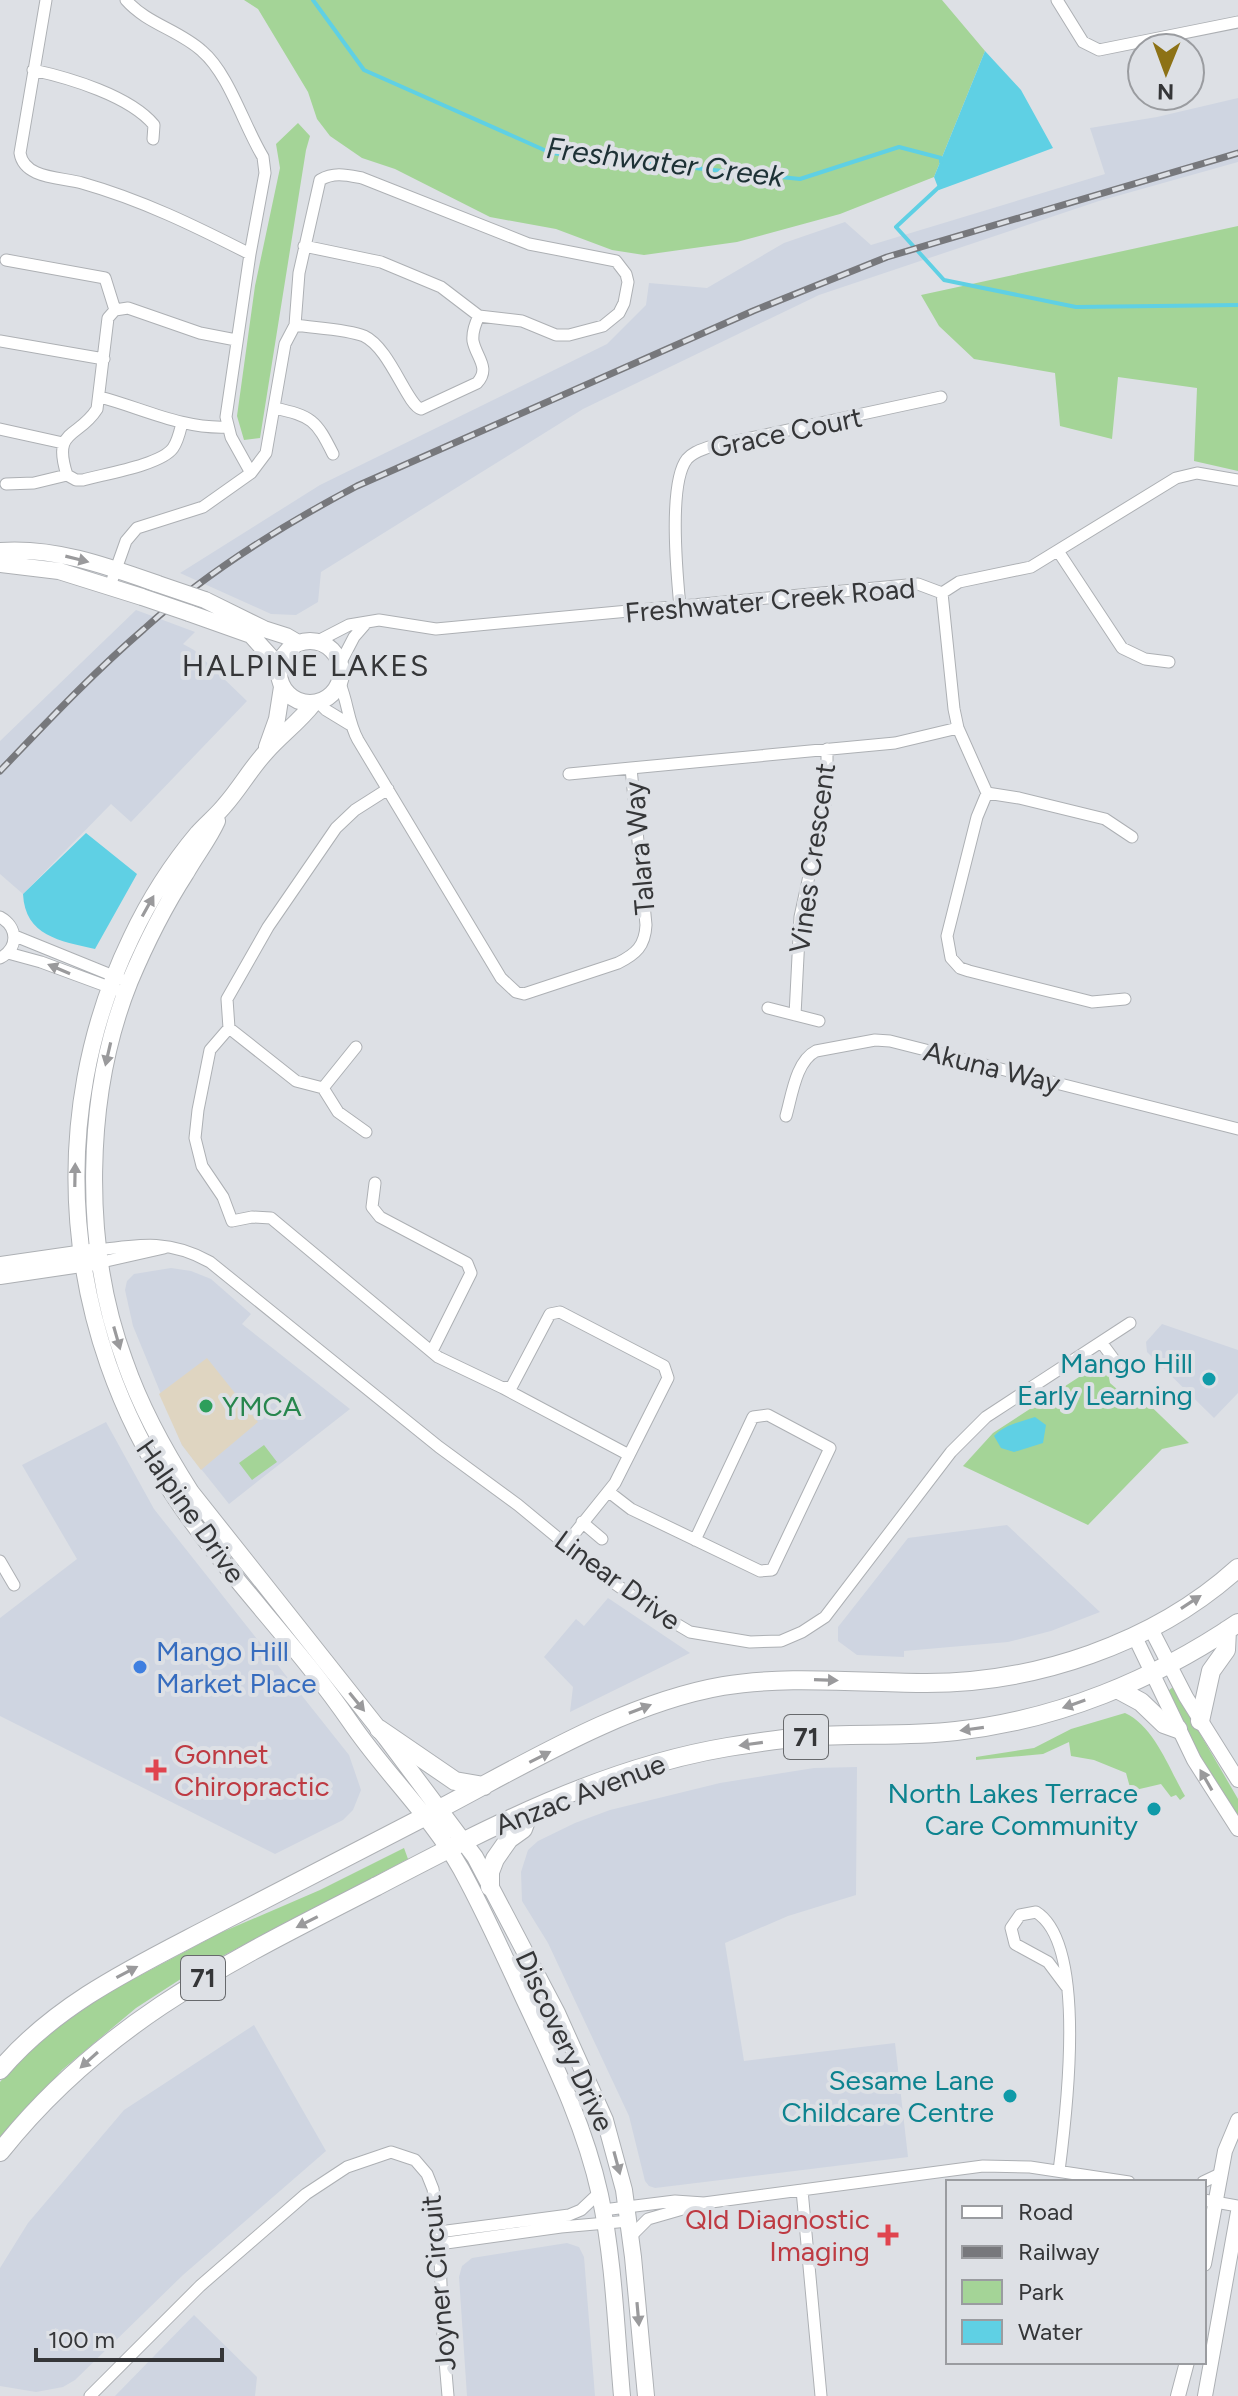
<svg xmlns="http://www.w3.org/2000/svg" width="1238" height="2396" font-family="Figtree,sans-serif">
  <rect width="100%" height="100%" fill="#dde0e5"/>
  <path fill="#cfd5e1" d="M1238,98V162L1099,201L819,295L583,409L321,572L318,602L296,615L271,614L180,573L320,485L607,344L646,305L649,283L707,288L784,243L845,222L871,245L1105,174L1090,128L1157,117Z
    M136,610L195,632L183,644L194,650L247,701L131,822L111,804L23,894L0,874V741Z
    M171,1268L191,1271L211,1279L251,1314L242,1324L350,1409L229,1504L182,1445L133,1326L125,1290L127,1281L134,1274Z
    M1162,1324L1238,1350V1393L1214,1418L1147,1352L1146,1342Z
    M106,1422L154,1509L349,1755L361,1790L353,1810L343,1820L275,1854L0,1716V1618L77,1559L22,1465Z
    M1007,1525L1100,1612L1051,1631L1008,1642L904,1651V1657L857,1655L838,1641V1627L908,1538Z
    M608,1598L690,1653L570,1712L573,1687L544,1657L576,1619L584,1626Z
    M857,1767L856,1895L788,1916L725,1943L744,2061L895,2043L908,2157L655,2188L649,2186L645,2181L629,2116L548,1943L522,1901L521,1872L528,1850L538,1841L575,1823L610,1810L720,1783L814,1768Z
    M254,2025L326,2151L183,2275L75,2380L63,2387L36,2392L0,2386V2268L28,2223L124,2110Z
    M567,2243L579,2247L584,2257L595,2396H467L459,2277L462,2266L472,2258Z
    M194,2315L257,2377L255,2396H115Z"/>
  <path fill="#dfd5c1" d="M207,1358L258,1422L201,1470L182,1445L159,1394Z"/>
  <path fill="#a4d497" d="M244,0H942L985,51L934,177L840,214L737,242L644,255L612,250L556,229L490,217L395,169L362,158L330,136L317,119L308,92L258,9Z
    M298,123L310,136L306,150L260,438L244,440L237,416L255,286L280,168L276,144Z
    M1238,226V471L1194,461L1197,388L1118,377L1112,439L1060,426L1055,373L974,359L939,326L921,295Z
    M1096,1366L1107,1368L1110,1383L1118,1390H1134L1189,1443L1162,1449L1088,1525L963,1466L993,1433Z
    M264,1445L277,1462L252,1480L239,1463Z
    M1173,1687L1238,1799V1818L1204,1765L1168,1691Z
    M1125,1713C1155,1727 1169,1769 1185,1796L1180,1800L1176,1795L1171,1797L1161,1784L1131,1791L1126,1773L1094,1760L1071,1756L1069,1742L1043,1754L976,1760V1757L1034,1748L1071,1729Z
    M404,1848L408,1859L190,1973L136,2008L62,2070L0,2140V2082L21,2057L77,2009L220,1933L320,1890Z"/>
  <path fill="#5fd0e4" d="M985,51L1021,90L1053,148L939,190L934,177Z
    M86,833L137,874L95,949C60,941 25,936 23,894Z
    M1035,1417L1046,1425L1043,1443L1014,1452L1001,1448L994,1436C1004,1425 1020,1422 1035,1417Z"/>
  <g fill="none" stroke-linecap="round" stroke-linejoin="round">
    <path stroke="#5fd0e4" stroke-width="4" d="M313,0L364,70L551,153L800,179L899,147L941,158V162
      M939,187L896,227L944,280L1076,307L1238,305"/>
    <g stroke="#adb0b4" stroke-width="13">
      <path id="minor" d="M46,0L20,153C24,179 61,177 82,183C142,200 195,226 250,254
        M126,0C147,24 179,30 202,51C229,74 244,126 263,157L265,173L250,254L226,417L231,437L251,473
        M1057,0L1083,42L1099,50L1238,22
        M33,70C70,78 130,96 154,125L153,139
        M6,260L105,278L115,310
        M295,325C314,328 347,329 364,336C390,348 407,405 421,409L477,383C491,368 476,357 473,341C472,332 475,324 479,316
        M0,341L104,359
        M100,397C142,408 182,429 227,427
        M274,408C312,416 316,420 333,454
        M182,423C180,431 178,441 173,448C161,465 104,474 83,480H76L67,475C52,428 78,439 97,409L108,318L115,310L128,308L200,333L236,340
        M0,429L63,443
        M6,484L34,483L67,475
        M1058,551L1122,648L1145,659L1169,662
        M110,586L126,541L137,528L203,507L251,473L266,453L285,344L295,325L299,273L320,180C334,172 346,175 362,178L529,244L616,261L626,274L628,282L624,303L619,313L603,326L569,335H556L522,321L479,316L441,287L381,262L304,246
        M942,593L954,709L958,728L987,793L977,817L947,936L951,958L960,968L969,971L1092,1002L1125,999
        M680,607C677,576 668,483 687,459C693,452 701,450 709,447L941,397
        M318,641L349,625L379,620L436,629L918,584L942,593L959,582L1031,567L1176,478L1197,473L1238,480
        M341,662L354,637L367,622
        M340,684C348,703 348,722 358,740L501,978L516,992L524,994L618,963C636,954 645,946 646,925L631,768L895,743L958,728
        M319,703L326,710L349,724
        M569,774L631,768
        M388,789L355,810L336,828L268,927L227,999L229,1028L210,1050L198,1110L195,1138L202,1166L223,1197L232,1221L252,1217L271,1218L438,1357L503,1388L512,1386L550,1314L560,1312L664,1366L668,1378L615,1483L566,1544
        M987,793L1019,798L1105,819L1132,837
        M0,917C18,927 19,948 0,958
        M15,936L121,979
        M8,953L41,962L117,990
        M768,1008L819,1021
        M795,1015L800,917L827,794V749
        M229,1028L296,1081L323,1088L338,1112L366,1132
        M323,1088L356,1047
        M786,1116C792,1095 796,1061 816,1051L875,1040L890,1041L1238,1129
        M375,1183L372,1207L380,1217L467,1263L471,1273L432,1351
        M100,1250C142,1244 171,1240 210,1262L439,1447L518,1505L604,1576L651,1609L690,1632L750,1642L781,1641L802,1632L825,1617L951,1452L986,1417L1130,1323
        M102,1262L164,1248
        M1101,1342L1124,1373
        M503,1388L629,1455
        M609,1492L631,1509L760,1571L772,1570L830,1448L768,1415L753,1417L695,1540
        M582,1522L602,1539
        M0,1561L14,1585
        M1059,2171C1066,2117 1088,1944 1036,1912L1020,1915L1011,1928L1015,1944L1048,1962L1066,1986
        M1203,2182L1220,2174
        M802,2190L821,2396
        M1204,2200L1238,2206
        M603,2210L675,2201L704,2203L983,2166L1030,2167L1129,2182
        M439,2232L569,2215L581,2210L599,2193
        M631,2236L648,2219L700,2204
        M439,2244L561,2227L629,2221
        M90,2396L200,2286L306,2194L347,2167L391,2152L415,2160L427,2174L433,2189L439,2232L443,2337L448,2396"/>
    </g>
    <g stroke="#adb0b4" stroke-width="16">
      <path id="tertiary" d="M0,1264L91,1251
        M0,1277L95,1263
        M1150,1627L1186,1697L1238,1780
        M1134,1635L1194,1760L1238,1829
        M1204,2264L1225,2151L1238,2120
        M1178,2396L1187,2362
        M1205,2396L1238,2212"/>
    </g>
    <g stroke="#adb0b4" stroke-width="18">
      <path id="secondary" d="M0,551C55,547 107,566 158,584
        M0,564L59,571L142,597
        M205,600L264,629L286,636L298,643
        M189,613L251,635L279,666
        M279 672a31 31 0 1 1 62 0a31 31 0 1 1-62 0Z
        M313,704C299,722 281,735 266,752C251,768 240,788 225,805C217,815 207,823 198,833C171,865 149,900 131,938C44,1118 63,1330 174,1496C227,1576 297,1644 351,1723C385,1773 431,1816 461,1869C484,1911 504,1955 524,1999C554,2063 585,2126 600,2195C614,2261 616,2329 622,2396
        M267,747L277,719L282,687
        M217,821C209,839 196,855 186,873C164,907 146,943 130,981C84,1095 82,1247 125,1362C141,1408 164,1450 191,1492L386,1738L475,1857L557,2013L605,2120L624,2190L633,2257L646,2396"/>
    </g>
    <g stroke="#adb0b4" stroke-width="20">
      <path id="trunk" d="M1117,1689L1141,1702L1164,1724L1178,1729
        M1200,1721L1211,1671L1226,1650L1227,1630
        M379,1729L455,1781L484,1786
        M490,1887V1872L495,1859L509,1839L523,1829L530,1810
        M0,2070C58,2002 137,1966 215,1925C284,1889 353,1853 422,1818C516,1770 619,1704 723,1686C789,1675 856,1683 922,1683C1034,1684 1154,1644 1238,1568
        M0,2152C104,2021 231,1961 375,1887C488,1828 602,1768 728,1747C753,1743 779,1739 804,1737C854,1733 906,1737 956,1731C1057,1720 1154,1680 1238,1623"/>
    </g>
    <use href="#minor" stroke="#fff" stroke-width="11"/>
    <use href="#tertiary" stroke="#fff" stroke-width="14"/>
    <use href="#secondary" stroke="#fff" stroke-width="16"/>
    <use href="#trunk" stroke="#fff" stroke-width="18"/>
    <g stroke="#77787c" stroke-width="7">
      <path id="rail" d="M0,771C47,722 93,673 144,629C208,571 281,526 357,486L753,311L887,257L1238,153"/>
    </g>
    <use href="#rail" stroke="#dde0e5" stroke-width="4" stroke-dasharray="12" stroke-linecap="butt"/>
    <g stroke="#adb0b4" stroke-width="18" stroke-linecap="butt">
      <path id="secondary-bridge" d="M158,584L205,600
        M142,597L189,613"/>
    </g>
    <use href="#secondary-bridge" stroke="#fff" stroke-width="16"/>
  </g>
  <defs><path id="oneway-solid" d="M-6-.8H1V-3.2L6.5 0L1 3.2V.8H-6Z" transform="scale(2)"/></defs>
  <g fill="#9a9a9c">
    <use href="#oneway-solid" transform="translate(77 559) rotate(14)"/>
    <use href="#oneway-solid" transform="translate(148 906) rotate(-61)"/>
    <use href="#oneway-solid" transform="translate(59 969) rotate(-157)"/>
    <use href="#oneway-solid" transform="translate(108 1054) rotate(103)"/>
    <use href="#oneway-solid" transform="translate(75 1175) rotate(-89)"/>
    <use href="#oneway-solid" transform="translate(117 1338) rotate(74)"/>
    <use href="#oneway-solid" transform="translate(1191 1602) rotate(-33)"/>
    <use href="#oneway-solid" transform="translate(826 1680) rotate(2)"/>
    <use href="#oneway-solid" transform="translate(357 1702) rotate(51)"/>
    <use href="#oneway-solid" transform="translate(1074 1704) rotate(161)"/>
    <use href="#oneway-solid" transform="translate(640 1709) rotate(-21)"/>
    <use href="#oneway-solid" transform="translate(972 1729) rotate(172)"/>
    <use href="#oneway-solid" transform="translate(751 1744) rotate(172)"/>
    <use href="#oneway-solid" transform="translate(540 1757) rotate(-27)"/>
    <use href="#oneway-solid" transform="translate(1206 1780) rotate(-120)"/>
    <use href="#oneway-solid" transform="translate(307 1922) rotate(153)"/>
    <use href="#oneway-solid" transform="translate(127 1972) rotate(-28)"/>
    <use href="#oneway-solid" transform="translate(89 2060) rotate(138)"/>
    <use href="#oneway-solid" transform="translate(617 2163) rotate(75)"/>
    <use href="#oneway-solid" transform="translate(638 2314) rotate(85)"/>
  </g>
  <g fill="#0f9aa8" stroke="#dde0e5" stroke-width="3">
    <circle cx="1209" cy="1379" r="8"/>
    <circle cx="1154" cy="1809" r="8"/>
    <circle cx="1010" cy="2096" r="8"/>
  </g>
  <circle fill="#2e9e5b" stroke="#dde0e5" stroke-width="3" cx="206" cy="1406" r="8"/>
  <circle fill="#3f7fe0" stroke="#dde0e5" stroke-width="3" cx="140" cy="1667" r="8"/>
  <g fill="#e0444e" stroke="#dde0e5" stroke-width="3">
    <path d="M152 1758h8v8h8v8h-8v8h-8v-8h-8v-8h8z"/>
    <path d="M884 2223h8v8h8v8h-8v8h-8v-8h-8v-8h8z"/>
  </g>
  <g text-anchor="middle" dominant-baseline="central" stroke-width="8" stroke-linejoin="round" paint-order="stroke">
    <g fill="#dde0e5" stroke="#67696c" stroke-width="2">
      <rect x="784" y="1715" width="44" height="44" rx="6"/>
      <rect x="181" y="1956" width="44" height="44" rx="6"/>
    </g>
    <g font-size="26" font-weight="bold" fill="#353638">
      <text x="806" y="1737">71</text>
      <text x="203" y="1978">71</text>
    </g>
    <g font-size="28" fill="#353638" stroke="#dde0e5">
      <text transform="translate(786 432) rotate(-12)">Grace Court</text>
      <text transform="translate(770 600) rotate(-5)">Freshwater Creek Road</text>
      <text transform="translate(639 848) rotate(-95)">Talara Way</text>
      <text transform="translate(812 858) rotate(-82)">Vines Crescent</text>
      <text transform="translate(992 1067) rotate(14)">Akuna Way</text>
      <text transform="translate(191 1511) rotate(55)">Halpine Drive</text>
      <text transform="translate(618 1580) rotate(36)">Linear Drive</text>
      <text transform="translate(580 1794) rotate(-21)">Anzac Avenue</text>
      <text transform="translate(565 2041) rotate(65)">Discovery Drive</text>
      <text transform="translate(438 2283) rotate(-95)">Joyner Circuit</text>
    </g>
    <g font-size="28" fill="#0d838f" stroke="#dde0e5" text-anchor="end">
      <text x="1193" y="1363">Mango Hill<tspan x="1193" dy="32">Early Learning</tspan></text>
      <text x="1138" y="1793">North Lakes Terrace<tspan x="1138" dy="32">Care Community</tspan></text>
      <text x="994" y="2080">Sesame Lane<tspan x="994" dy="32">Childcare Centre</tspan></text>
    </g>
    <g font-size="28" fill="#27864d" stroke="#dde0e5" text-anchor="start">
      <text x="222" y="1406">YMCA</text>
    </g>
    <g font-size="28" fill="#366cbe" stroke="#dde0e5" text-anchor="start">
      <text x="156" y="1651">Mango Hill<tspan x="156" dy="32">Market Place</tspan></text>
    </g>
    <g font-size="28" fill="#be3a42" stroke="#dde0e5" text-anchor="start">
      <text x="174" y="1754">Gonnet<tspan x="174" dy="32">Chiropractic</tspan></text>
      <text x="870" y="2219" text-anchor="end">Qld Diagnostic<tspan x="870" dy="32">Imaging</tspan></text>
    </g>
    <g font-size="30" font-style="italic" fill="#1d3135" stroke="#dde0e5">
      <text transform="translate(665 162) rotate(7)">Freshwater Creek</text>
    </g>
    <g font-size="30" letter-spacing="2" fill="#353638" stroke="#dde0e5">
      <text x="306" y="665">HALPINE LAKES</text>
    </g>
  </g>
  <rect x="946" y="2180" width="260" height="184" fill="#dde0e5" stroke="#9a9ca0" stroke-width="2"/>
  <rect x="962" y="2206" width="40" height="12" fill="#ffffff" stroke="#9a9ca0" stroke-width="2"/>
  <text x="1018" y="2220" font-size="24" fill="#353638">Road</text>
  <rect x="962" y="2246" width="40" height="12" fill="#77787c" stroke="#9a9ca0" stroke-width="2"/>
  <text x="1018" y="2260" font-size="24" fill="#353638">Railway</text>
  <rect x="962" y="2280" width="40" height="24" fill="#a4d497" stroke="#9a9ca0" stroke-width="2"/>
  <text x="1018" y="2300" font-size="24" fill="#353638">Park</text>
  <rect x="962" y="2320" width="40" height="24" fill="#5fd0e4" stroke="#9a9ca0" stroke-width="2"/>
  <text x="1018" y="2340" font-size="24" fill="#353638">Water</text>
  <g transform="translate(1166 72) rotate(181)"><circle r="38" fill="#dde0e5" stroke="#9a9ca0" stroke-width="2"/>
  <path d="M0-6L14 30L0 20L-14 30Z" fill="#8d7216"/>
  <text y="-12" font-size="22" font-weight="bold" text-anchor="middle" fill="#353638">N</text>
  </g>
  <path d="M36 2348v12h186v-12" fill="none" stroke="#353638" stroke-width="4"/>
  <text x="48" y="2348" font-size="24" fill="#353638" stroke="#dde0e5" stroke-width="6" paint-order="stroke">100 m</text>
</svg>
